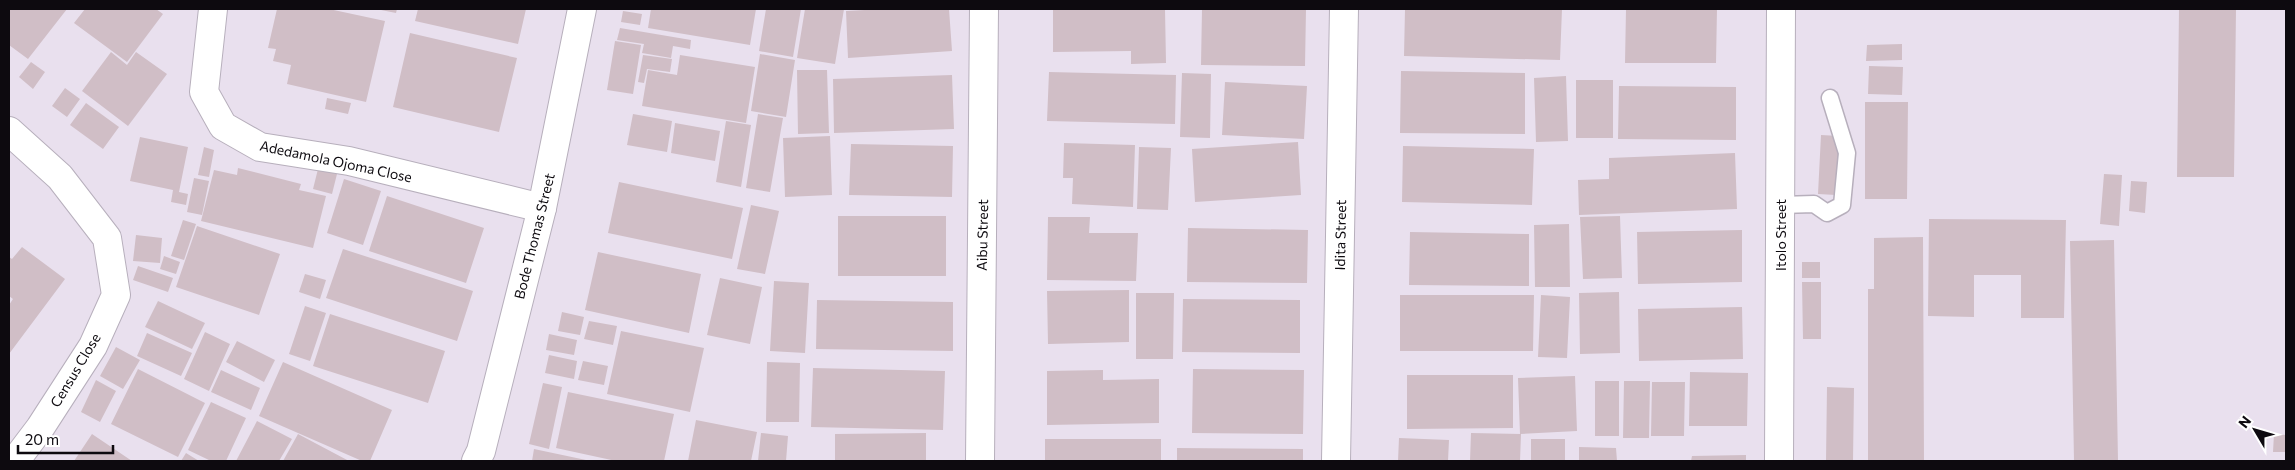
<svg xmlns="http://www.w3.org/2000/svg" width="2295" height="470" font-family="Commissioner,sans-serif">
  <rect width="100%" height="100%" fill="#e9e0ee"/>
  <path fill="#d0bec6" d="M9,9H67L28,59L9,45Z
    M85,9H156L163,14L127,62L74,23Z
    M277,9H329L385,21L366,102L287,84L291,65L273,61L276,49L268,48Z
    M376,9H397L396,13Z
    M418,9H526L518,44L415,21Z
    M651,9H756L750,45L648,28Z
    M766,9H801L793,57L759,51Z
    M805,9H844L835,64L797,58Z
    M883,9H949L952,51L848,58L846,11Z
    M1053,9H1165L1166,63L1131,64V51L1053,52Z
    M1202,9H1306L1305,66L1201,65Z
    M1405,9H1562L1560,60L1404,56Z
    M1626,9H1717L1716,63H1625Z
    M2179,9H2236L2234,177H2177Z
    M623,11L642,14L640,25L621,22Z
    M620,28L691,40L690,49L673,46L671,58L642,53L644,44L617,40Z
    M410,33L517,58L499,132L393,107Z
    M615,41L641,45L633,94L607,90Z
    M1902,44V60L1866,61L1867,45Z
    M111,52L127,65L136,52L167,74L128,126L82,91Z
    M760,54L795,60L786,117L751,111Z
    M643,55L672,59L670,72L647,69L644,83L638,82Z
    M680,55L755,67L746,123L642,106L648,70L677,75Z
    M31,62L45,72L33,89L19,77Z
    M1869,66L1903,67L1902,95L1868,94Z
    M797,70H827L829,133L798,134Z
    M1401,71L1525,73V134L1400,133Z
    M1049,72L1176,75L1175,124L1047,121Z
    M1182,73L1211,74L1210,138L1180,137Z
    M952,75L954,129L834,133L833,79Z
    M1566,76L1568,141L1536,142L1534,78Z
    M1576,80H1613V138H1576Z
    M1225,82L1307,86L1304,139L1222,135Z
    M1619,86L1736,87V140L1618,139Z
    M65,88L80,99L67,117L52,106Z
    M327,98L351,103L348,114L325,109Z
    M1865,102H1908L1907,199H1865Z
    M86,103L119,127L103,149L70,125Z
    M633,114L672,121L667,152L627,145Z
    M758,114L783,118L770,192L746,188Z
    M726,121L751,125L741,187L716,182Z
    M675,123L720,131L715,161L671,153Z
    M1821,135L1839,136L1836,195L1818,194Z
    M830,136L832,195L785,197L783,138Z
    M140,137L188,147L179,192L188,194L186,205L171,202L173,190L130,181Z
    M1298,142L1301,195L1195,202L1192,149Z
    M1064,143L1135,145L1133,207L1072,204L1073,178H1063Z
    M851,144L953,146L952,197L849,195Z
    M1403,146L1534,149L1532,205L1402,202Z
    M204,147L214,150L209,177L198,175Z
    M1139,147L1171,148L1168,210L1137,209Z
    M1735,153L1737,209L1579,215L1578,180L1609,179V158Z
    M238,168L301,184L299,190L326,196L313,248L201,221L214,170L237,175Z
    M318,169L337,174L332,194L313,189Z
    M2104,174L2122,175L2119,226L2100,224Z
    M194,178L209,181L202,215L187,212Z
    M344,179L381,191L363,245L327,233Z
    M2131,181L2147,182L2145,213L2129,211Z
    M619,182L743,208L732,259L608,233Z
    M387,196L484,228L466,283L369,251Z
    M751,205L779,211L765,274L737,269Z
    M838,216H946V276H838Z
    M1620,216L1622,278L1583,279L1580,217Z
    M1048,217H1090L1089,233H1138L1136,281L1047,280Z
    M1929,219L2066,220L2064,318H2021V275H1974V317L1928,316Z
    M183,220L196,224L184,260L171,256Z
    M1569,224L1570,287H1535L1534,225Z
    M197,226L280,254L259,315L176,287Z
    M1188,228L1308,230L1307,283L1187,282Z
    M1742,230V282L1638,284L1637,232Z
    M1410,232L1529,234V286L1409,285Z
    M136,235L162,238L160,263L133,261Z
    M1923,237L1924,461H1868V289H1874V238Z
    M2114,240L2118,461H2074L2070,241Z
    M22,247L65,279L9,354V305L13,299L9,296V257L12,259Z
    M343,249L473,291L457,341L326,298Z
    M598,252L701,274L689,333L585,310Z
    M164,256L180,262L176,274L160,269Z
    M1802,262H1820V278H1802Z
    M138,266L173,278L168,292L133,280Z
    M305,274L326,280L320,299L299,292Z
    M720,278L762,287L750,344L707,335Z
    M774,281L809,283L805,353L770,351Z
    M1802,282H1821V339H1803Z
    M1129,290V342L1048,344L1047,291Z
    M1619,292L1620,353L1580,354L1579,293Z
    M1136,293H1174L1173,359H1136Z
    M1400,295H1534L1533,351H1400Z
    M1541,295L1570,297L1567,358L1538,357Z
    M1183,299L1300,300V353L1182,352Z
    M817,300L953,302V351L816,349Z
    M158,301L205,323L192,349L145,327Z
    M305,306L326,313L310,361L289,354Z
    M1742,307L1743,359L1639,361L1638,309Z
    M562,312L584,317L580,335L558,331Z
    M330,314L445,351L428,403L313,366Z
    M589,321L617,326L613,345L584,339Z
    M621,331L704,348L690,412L607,394Z
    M205,332L230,344L209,391L184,379Z
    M147,333L192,353L181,376L137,356Z
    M549,334L577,340L574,355L546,350Z
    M237,341L275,360L264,382L226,362Z
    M116,347L140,360L123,389L100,376Z
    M549,355L577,361L574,379L545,373Z
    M583,361L608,366L604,385L578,380Z
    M283,362L392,410L370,461H362L259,416Z
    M767,362L800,363L799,422H766Z
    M813,368L945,371L943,430L811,427Z
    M138,369L205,403L178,457L111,424Z
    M1193,369L1304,370L1303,434L1192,433Z
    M221,370L260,388L251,410L211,392Z
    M1103,370V380L1159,379V423L1047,425V371Z
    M1690,372L1748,373L1747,426H1689Z
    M1407,375H1513V428L1407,429Z
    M1575,376L1577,431L1520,434L1518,378Z
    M96,380L116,391L100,422L81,412Z
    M1595,381H1619V436H1595Z
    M1624,381H1650L1649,438H1623Z
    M1652,382H1685L1684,436H1651Z
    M543,383L562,387L549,449L529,444Z
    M1827,387L1854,388L1853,461H1826Z
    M568,392L674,414L664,461H616L556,448Z
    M211,402L246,418L226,461H211L188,450Z
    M696,420L757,432L751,461H688Z
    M257,421L292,439L279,461H236Z
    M761,433L788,436L786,461H758Z
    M926,433V461H835V434Z
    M1471,433L1521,434L1520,461H1470Z
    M92,434L132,461H74Z
    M298,434L349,461H283Z
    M2274,434L2286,435V452H2273Z
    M1399,438L1449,440L1448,461H1398Z
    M1045,439H1161V461H1045Z
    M1531,439H1565V461H1531Z
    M1579,447L1616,448L1617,461H1579Z
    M1177,448L1303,449V461H1177Z
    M534,449L586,460V461H532Z
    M186,453L199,461H181Z
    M1746,455V461H1691L1692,456Z"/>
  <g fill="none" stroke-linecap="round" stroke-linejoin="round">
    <g stroke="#b7afbc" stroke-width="19">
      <path id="service" d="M1781,205L1814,204L1827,213L1842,205L1847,153L1830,98"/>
    </g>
    <g stroke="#b7afbc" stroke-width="30">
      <path id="minor" d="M213,9L204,92L223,126L260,147L349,161L542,208
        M9,131L60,177L107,238L116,295L93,346L40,428L15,461
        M980,461L984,9
        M1336,461L1344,9
        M1779,461L1781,9"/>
    </g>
    <g stroke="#b7afbc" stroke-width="30">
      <path id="secondary" d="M476,461L481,451L542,208L582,9"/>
    </g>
    <use href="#service" stroke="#fff" stroke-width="16"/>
    <use href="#minor" stroke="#fff" stroke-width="28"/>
    <use href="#secondary" stroke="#fff" stroke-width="28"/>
  </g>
  <g text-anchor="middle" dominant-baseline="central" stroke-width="5" stroke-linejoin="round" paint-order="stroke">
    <g font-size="14" fill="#0d0a0f" stroke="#fff">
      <text transform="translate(336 161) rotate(12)">Adedamola Ojoma Close</text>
      <text transform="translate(982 235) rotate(-89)">Aibu Street</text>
      <text transform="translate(1340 235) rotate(-89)">Idita Street</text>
      <text transform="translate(1780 235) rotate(-90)">Itolo Street</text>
      <text transform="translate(534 236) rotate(-76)">Bode Thomas Street</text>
      <text transform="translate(75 370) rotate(-59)">Census Close</text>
    </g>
  </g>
  <rect width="2295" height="470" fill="none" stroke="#0d0a0f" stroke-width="20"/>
  <g transform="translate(2255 430) rotate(308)" stroke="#ffffff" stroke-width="4" paint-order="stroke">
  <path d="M0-4L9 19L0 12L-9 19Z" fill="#0d0a0f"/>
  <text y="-8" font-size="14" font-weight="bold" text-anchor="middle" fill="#0d0a0f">N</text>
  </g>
  <path d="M18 445v8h95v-8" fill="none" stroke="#0d0a0f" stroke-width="2.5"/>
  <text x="25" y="445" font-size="15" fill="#0d0a0f" stroke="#ffffff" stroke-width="4" paint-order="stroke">20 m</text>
</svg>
